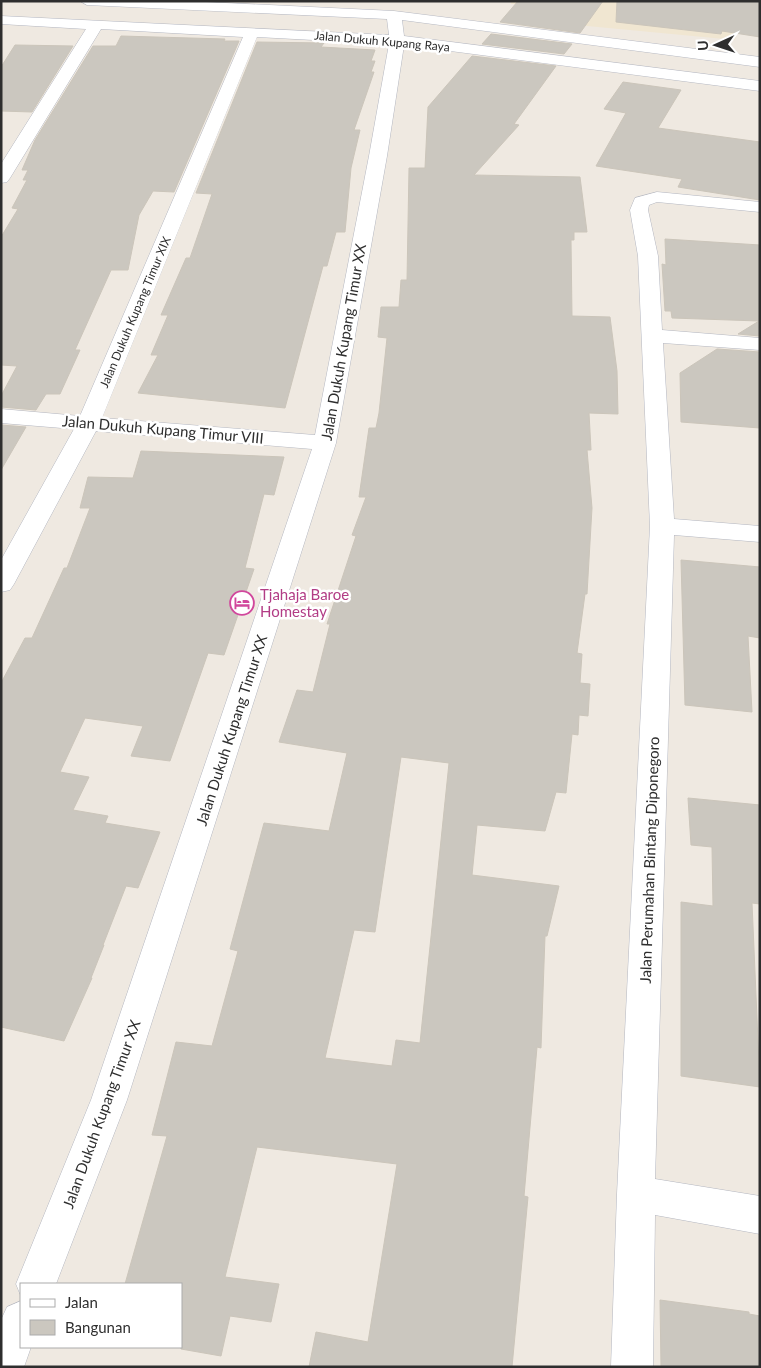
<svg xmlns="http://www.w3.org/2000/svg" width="761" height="1368" font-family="Lato,sans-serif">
  <rect width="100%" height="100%" fill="#efe9e1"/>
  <path fill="#f0e6d1" d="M510,1H748L735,40L545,22L543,4H511Z"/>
  <path fill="#cbc7bf" stroke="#cbc5ba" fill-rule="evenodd" d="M518,1H603L580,33L500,22Z
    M617,1H760V37L722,31L721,34L616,22Z
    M491,34L572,44L564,54L482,44Z
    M121,36L225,39L224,41H239L174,192L153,191L139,215L128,270H111L75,350H80L60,394H46L36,410L1,407V396L17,366L1,365V237L18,209L12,208L27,180H23L28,170H22L35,140L93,46H116Z
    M257,42L324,43L321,47L375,50L371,61H375L371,72H374L354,130H360L351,168L345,232H336L327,266H323L285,408L138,393L158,355H151L168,315H161L186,258H190L212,194L196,193Z
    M15,45L73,46L32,112L1,111V67Z
    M472,56L556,66L514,124L519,125L474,175L580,177L587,232H574V240H571L572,316L610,317L617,371L618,414L589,413L591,450H587L592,508L587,594H585L577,653L582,654L580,683L590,684L588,716L579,715L578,735L572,734L566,793L556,792L545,831L477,825L472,875L559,886L547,936H545L541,1048L537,1047L524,1196L528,1197L512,1367H309L316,1332L368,1342L397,1164L257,1147L225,1277L279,1284L271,1322L230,1316L221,1356L181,1349V1284H125L167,1136L152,1135L176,1042L212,1046L238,951L230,949L264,823L329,831L347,753L279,742L297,690L313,692L330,624H327L356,536L352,535L366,497H359L369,428H376L379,413L387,338L378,337L381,307H399L401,280H407L409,168H425L428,107ZM401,757L449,763L420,1043L396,1040L392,1066L325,1058L354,930L375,932Z
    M623,82L681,90L658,128L760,142V200L678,187L682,179L596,166L626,113L604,109Z
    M665,239L760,245V336L738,334L759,321L672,318L671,311H665L662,264L666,265Z
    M717,349L760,352V428L681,422L680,373Z
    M1,425L26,427L1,470Z
    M141,451L284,457L274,495L264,494L245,568L254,569L224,655L208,653L170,761L131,756L143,726L85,718L60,772L89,777L73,810L108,816L105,823L160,832L138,888L126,886L103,945H104L91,978H92L64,1041L1,1027V683L25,638H32L64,568H67L90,508H80L88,477L133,478Z
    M681,560L760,567V638L748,636L752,712L685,705Z
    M688,798L760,805V904L752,903L760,1087L681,1076V902L713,906L712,847L691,845Z
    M660,1300L749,1312V1314L760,1316V1367H661Z"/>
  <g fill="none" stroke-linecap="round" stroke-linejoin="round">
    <g stroke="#b4b7c1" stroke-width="1">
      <path id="minor" d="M80,1H185L394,11L760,57V67L402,20L404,36L760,81V91L404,45L387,156L336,443L127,1100L56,1284H21V1296L16,1284L91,1100L312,449L96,431L14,584L10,590L1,592V560L74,429L1,423V409L80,416L243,37L101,29L10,178L7,182L1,183V164L86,29L1,24V16L389,35L387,19L87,5ZM257,37L389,44L369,156L315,435L102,418Z
        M657,192L760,202V212L657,202L649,205L648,210L658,256L662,330L760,338V350L663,343L674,519L760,526V542L674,535L655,1179L760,1196V1234L655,1215L653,1367H611L617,1194L650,526L638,256L630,210L635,198Z
        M21,1301V1347H31L24,1367H1V1320L7,1307Z"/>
    </g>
    <use href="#minor" fill="#fff" fill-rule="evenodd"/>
  </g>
  <defs>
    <g id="hotel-ring" transform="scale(1.25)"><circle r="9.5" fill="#fff" stroke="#d1479c" stroke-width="1.5"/><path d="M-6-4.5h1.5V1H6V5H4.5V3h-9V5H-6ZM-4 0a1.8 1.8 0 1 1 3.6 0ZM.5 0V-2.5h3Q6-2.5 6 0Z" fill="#d1479c"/></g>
  </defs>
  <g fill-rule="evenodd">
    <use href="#hotel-ring" x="242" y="603"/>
  </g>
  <g text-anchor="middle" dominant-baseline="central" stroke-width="5" stroke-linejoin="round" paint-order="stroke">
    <g font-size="12" fill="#2e2e2e" stroke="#fff">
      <text transform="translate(382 41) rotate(5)">Jalan Dukuh Kupang Raya</text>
      <text transform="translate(135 312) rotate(-67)">Jalan Dukuh Kupang Timur XIX</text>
    </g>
    <g font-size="15" fill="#2e2e2e" stroke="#fff">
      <text transform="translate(343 342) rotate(-80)">Jalan Dukuh Kupang Timur XX</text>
      <text transform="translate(163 429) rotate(5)">Jalan Dukuh Kupang Timur VIII</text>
      <text transform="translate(231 730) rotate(-72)">Jalan Dukuh Kupang Timur XX</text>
      <text transform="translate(649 860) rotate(-88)">Jalan Perumahan Bintang Diponegoro</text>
      <text transform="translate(101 1114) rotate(-70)">Jalan Dukuh Kupang Timur XX</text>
    </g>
    <g font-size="15" fill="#b23c85" stroke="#fff" text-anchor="start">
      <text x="260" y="594">Tjahaja Baroe<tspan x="260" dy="17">Homestay</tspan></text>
    </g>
  </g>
  <rect width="761" height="1368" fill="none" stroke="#2e2e2e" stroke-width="5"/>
  <rect x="20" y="1283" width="162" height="65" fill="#ffffff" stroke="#ababab"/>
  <rect x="30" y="1299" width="25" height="8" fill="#ffffff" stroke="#ababab"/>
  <text x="65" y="1308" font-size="15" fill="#2e2e2e">Jalan</text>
  <rect x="30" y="1320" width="25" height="15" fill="#cbc7bf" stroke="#ababab"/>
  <text x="65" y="1333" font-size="15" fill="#2e2e2e">Bangunan</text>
  <g transform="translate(716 45) rotate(267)" stroke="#ffffff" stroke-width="4" paint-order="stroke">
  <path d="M0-4L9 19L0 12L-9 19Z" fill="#2e2e2e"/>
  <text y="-8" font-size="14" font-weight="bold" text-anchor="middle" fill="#2e2e2e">U</text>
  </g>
</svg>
